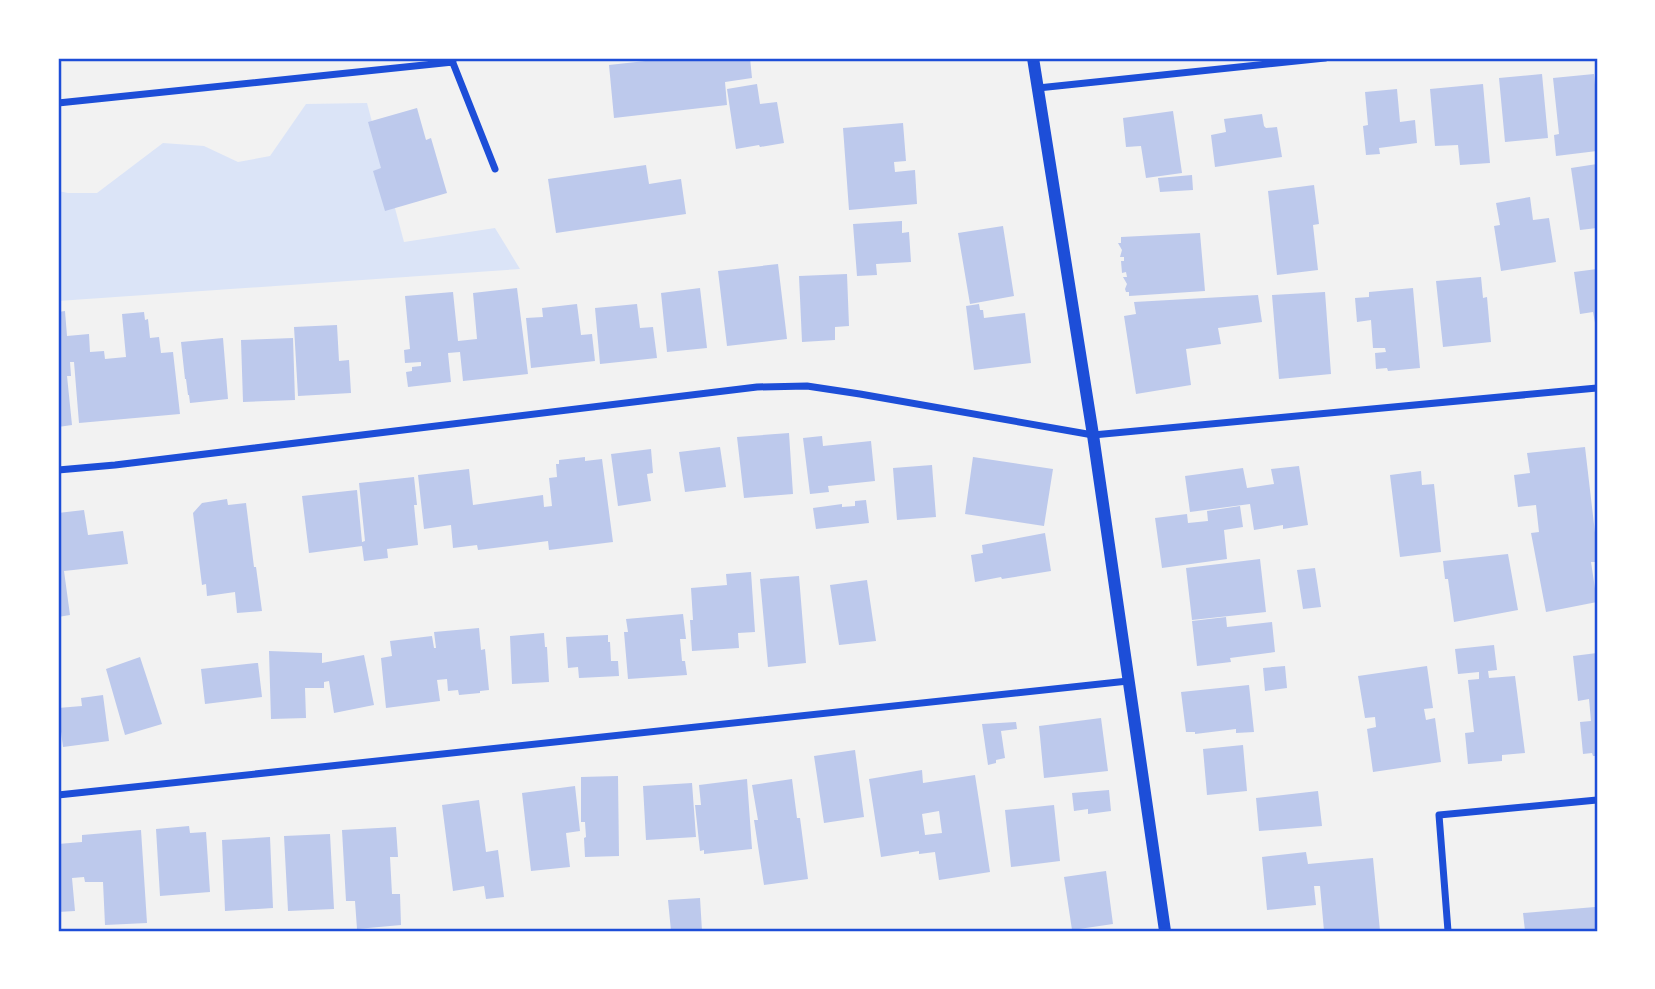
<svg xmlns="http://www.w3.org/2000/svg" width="1655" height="989" font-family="Quicksand,sans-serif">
  <rect width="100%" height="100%" fill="#f2f2f2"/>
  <path fill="#dbe4f7" d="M367,103L404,242L495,228L520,269L58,301V191L68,193H97L163,143L204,146L238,162L270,156L306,104Z"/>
  <path fill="#bdc9ec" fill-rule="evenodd" d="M672,58H750L752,78L725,82L727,105L614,118L609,65Z
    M1542,74L1548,138L1505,142L1499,78Z
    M1594,74L1597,106V151L1556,156L1554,135L1559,134L1553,78Z
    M757,84L760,104L777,102L784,143L760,147L759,145L736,149L727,89Z
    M1483,84L1490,163L1460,165L1458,145L1435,146L1430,89Z
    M1397,89L1400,122L1415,120L1417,143L1379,148L1380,154L1366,155L1363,126L1368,125L1365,92Z
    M417,108L426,140L431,138L447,193L385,211L373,171L381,168L368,122Z
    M1173,111L1182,173L1146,178L1141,146L1126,147L1123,118Z
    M1262,114L1264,126L1266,128L1277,127L1282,157L1215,167L1211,135L1226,132L1224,119Z
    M903,123L906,161L894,162L895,172L915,170L917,204L849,210L843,128Z
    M1597,164V228L1580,230L1571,168Z
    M646,165L649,184L681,179L686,214L556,233L548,179Z
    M1192,175L1193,190L1160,192L1158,178Z
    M1314,185L1319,224L1313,225L1318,270L1277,275L1268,191Z
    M1530,197L1533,220L1549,218L1556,262L1501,271L1494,226L1500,225L1496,203Z
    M902,221V233L909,232L911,262L876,264L877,275L857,276L853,224Z
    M1003,226L1014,296L970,304L958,233Z
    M1200,233L1205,291L1129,296V292H1126L1125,289L1127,284L1123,277H1127L1126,272L1122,273L1121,261H1124V257H1120L1122,250L1118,243H1121V237Z
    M778,264L787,339L727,346L718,271Z
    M1597,269V328H1596L1593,312L1580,314L1574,272Z
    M847,274L849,326L835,327V340L802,342L799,276Z
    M1481,277L1483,298L1487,297L1491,342L1443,347L1436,281Z
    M517,288L528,374L463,381L460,352L448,353L451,382L408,387L406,372L412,371V367L421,366V362L405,363L404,350L410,349L405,296L453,292L458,341L477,339L473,293Z
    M700,288L707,348L667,352L661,293Z
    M1413,288L1420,368L1388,371L1387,368L1376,369L1375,353L1386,352L1385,348H1373L1371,320L1357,322L1355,298L1369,297V292Z
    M1325,292L1331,374L1279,379L1272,295Z
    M1258,295L1262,322L1218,328L1221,344L1186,349L1191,385L1136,394L1124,316L1136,314L1134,302Z
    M577,304L581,335L592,334L595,361L531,368L526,318L543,317L542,308Z
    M637,304L640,328L653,327L657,358L600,364L595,308Z
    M979,304L980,310H983L984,318L1025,313L1031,363L974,370L966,306Z
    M65,311L67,336L89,334L90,352L104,351L105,359L126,357L122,314L144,312L145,320L148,319L150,338L159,337L161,353L173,352L180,414L79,423L74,362H70L71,376H67L72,425L58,427V312Z
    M337,325L339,361L349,360L351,393L298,396L294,327Z
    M223,338L228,399L190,403L189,395H188L186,379H185L181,342Z
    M293,338L295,400L243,402L241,340Z
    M789,433L793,494L744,498L737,437Z
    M822,436L823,446L871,441L875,481L828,486L829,492L810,494L803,438Z
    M720,447L726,487L685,492L679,452Z
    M1585,447L1597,550V562H1591L1597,602L1546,612L1531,533L1539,532L1536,505L1518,507L1514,475L1530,473L1527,453Z
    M651,449L653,473L647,474L651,501L618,506L611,454Z
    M585,457V461L602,459L613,542L549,550L548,541L478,550L477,545L453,548L451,525L424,529L418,475L469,469L473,505L543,495L544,507L552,506L549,478L557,477L556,464H559V460Z
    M973,457L1053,469L1044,526L965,514Z
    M932,465L936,517L897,520L893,468Z
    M1299,466L1308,525L1283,529V525L1254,530L1250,504L1190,512L1185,476L1243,468L1247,488L1274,484L1271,469Z
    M1421,471L1422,485L1434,484L1441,552L1400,557L1390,475Z
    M414,477L417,505H414L418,545L387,549L388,558L364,561L362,546L309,553L302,496L357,490L362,542L365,541L359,483Z
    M227,499L228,505L246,503L254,567H256L262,611L237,613L235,592L207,596L206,584L202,585L193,513L202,503Z
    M866,500L869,523L816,529L813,508L842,504V507L855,506V501Z
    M1240,506L1243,527L1224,530L1227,559L1162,568L1155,518L1187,514L1188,523L1208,521L1207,511Z
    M84,510L88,535L123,531L128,564L64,571L70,615L58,617V513Z
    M1045,533L1051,571L1002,579L1001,577L975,582L971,555L983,553L982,545Z
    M1508,554L1518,610L1454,622L1448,579H1445L1443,561Z
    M1260,559L1266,612L1192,620L1186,568Z
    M1315,568L1321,607L1303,609L1297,570Z
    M751,572L755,632L738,633L739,648L692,651L690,620H693L691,588L727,585L726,574Z
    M799,576L806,663L768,667L760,579Z
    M867,580L876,641L839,645L830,585Z
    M683,614L686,639H680L682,661H685L687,675L628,679L624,632H628L626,619Z
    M1226,617L1227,627L1272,622L1275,652L1230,658L1231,662L1197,666L1192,621Z
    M479,628L481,650L485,649L489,690L480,691V693L459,695L458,690L448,691L447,679L437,680L440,701L386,708L381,658L392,656L390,641L432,636L434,648H436L434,632Z
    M544,633L545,647H547L549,682L512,684L510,636Z
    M608,635V642H610L611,661H618L619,676L579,678L578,667L568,668L566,637Z
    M1494,645L1497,670L1488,671L1489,678L1515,676L1525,753L1502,755V761L1468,764L1465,733L1474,732L1468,680L1479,679V672L1458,674L1455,649Z
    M269,651L322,653V663L364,655L374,705L334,713L329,681L324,682V688H305L306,718L271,719Z
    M1597,653V756H1593L1592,753L1583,754L1580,722L1591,721L1589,699L1578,701L1573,656Z
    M140,657L162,724L125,735L106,669Z
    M256,663H258L262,697L205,704L201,669Z
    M1285,666L1287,688L1265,691L1263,668Z
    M1427,666L1433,708L1424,709L1426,720L1435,718L1441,762L1373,772L1367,729L1376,727L1375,717L1365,718L1358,676Z
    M1249,685L1254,732L1236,733V729L1195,734V732H1186L1181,692Z
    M103,695L109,741L63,747L58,708L82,706L81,698Z
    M1101,718L1108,771L1044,778L1039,726Z
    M1016,722L1017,729L1001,731L1005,758L996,760V763L988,765L982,724Z
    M1243,745L1247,791L1207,795L1203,749Z
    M855,750L864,817L824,823L814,756Z
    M922,770L923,783L975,775L990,872L939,880L935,852L919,854V851L881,857L869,779ZM939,811L942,833L925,835L922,814Z
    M618,776L619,856L585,857L584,838L586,837L585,822H581V777Z
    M747,779L752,849L704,854V850L700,851L695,805H701L699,785Z
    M792,779L797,818H800L808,879L764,885L754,820H758L752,785Z
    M692,783L696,837L646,840L643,786Z
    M575,786L580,831L566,833L570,867L531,871L522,793Z
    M1109,790L1111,811L1088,814V809L1074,811L1072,793Z
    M1318,791L1322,826L1259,831L1256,798Z
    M479,800L486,852L498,850L504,897L486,899L484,886L453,891L442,805Z
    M1054,805L1060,861L1011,867L1005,810Z
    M189,826L190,833L206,832L210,892L160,896L156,829Z
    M396,827L398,857H390L392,894H400L401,925L357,929L355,901H346L342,830Z
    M141,830L147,923L105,925L103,882H85L84,877L72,878L75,911L58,912V844L82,842V835Z
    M330,834L334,909L288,911L284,836Z
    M270,837L273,908L225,911L222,840Z
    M1306,852L1308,864L1373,858L1380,931H1324L1320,886H1314L1316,905L1267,910L1262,857Z
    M1106,871L1113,924L1072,930L1064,877Z
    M700,898L702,931H671L668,900Z
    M1595,907L1597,931H1525L1523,913Z"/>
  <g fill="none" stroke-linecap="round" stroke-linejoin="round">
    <path stroke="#1d4ed8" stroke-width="7" d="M451,58L495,169
      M1038,88L1325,58
      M58,103L453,62
      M58,470L115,465L757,387L807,386L860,394L1093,435L1597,388
      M58,795L1128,681
      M1448,931L1439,815L1597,800"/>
    <path stroke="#1d4ed8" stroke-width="12" d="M1033,58L1093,435L1165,931"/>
  </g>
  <rect width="1655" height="989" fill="none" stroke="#ffffff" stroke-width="119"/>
  <rect x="60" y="60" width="1536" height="870" fill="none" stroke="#1d4ed8" stroke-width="2.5"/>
</svg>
